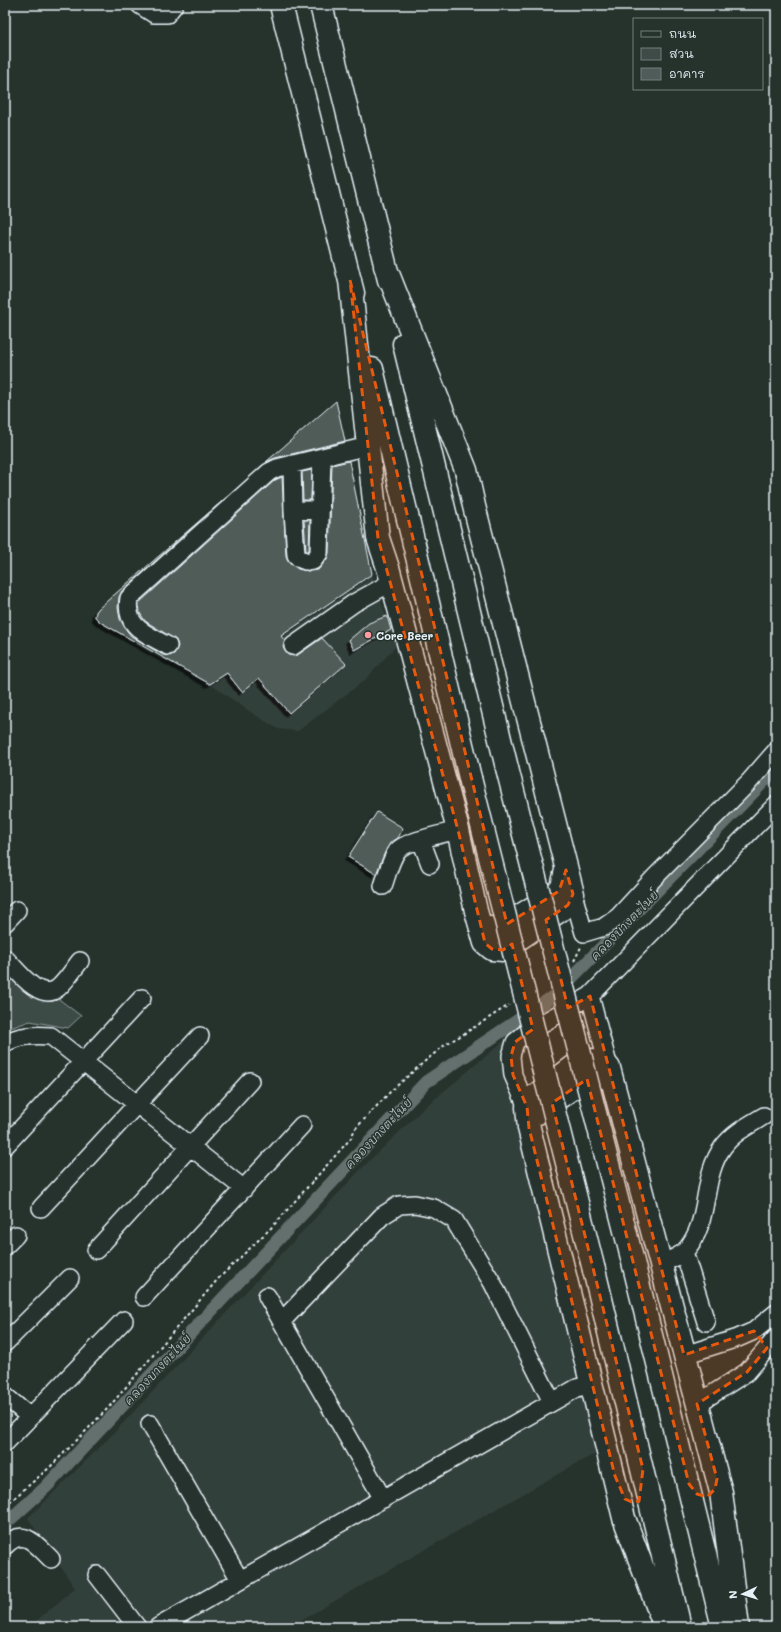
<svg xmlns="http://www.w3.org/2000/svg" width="781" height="1632" font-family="Mali,'Playpen Sans Thai',sans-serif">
  <defs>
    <filter id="shadow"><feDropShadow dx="-3.5" dy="3.5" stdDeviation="0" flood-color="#0009"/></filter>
  </defs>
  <rect width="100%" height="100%" fill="#26332d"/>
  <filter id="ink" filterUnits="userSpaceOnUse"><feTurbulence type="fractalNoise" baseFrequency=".025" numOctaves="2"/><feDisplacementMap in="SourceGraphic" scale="8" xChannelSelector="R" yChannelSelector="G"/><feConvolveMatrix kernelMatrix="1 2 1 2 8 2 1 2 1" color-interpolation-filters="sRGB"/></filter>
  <g filter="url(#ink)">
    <path fill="#333f3a" d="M372,574L396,646L365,680L298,731L278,729L252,713L210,684Z
      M505,1040L527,1107L608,1448L581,1461L289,1627H29L75,1588L28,1518L112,1435L362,1168L424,1108Z"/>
    <path fill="#3e4b47" stroke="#939ea0" d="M5,958L81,1016L68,1028L30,1021L5,1030Z"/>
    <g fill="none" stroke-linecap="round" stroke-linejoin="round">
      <path stroke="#636f6d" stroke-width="13" d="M5,1524L46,1487L426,1082L554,996L776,769"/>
    </g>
    <path fill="#505c59" stroke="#e8f1f8" filter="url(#shadow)" d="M336,401L345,441L275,458L266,462Z
      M349,461L372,574L281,636L285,641L283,647L285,651L288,655L294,656L299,654L322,638L346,664L289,713L259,678L242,692L227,673L210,684L100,622L95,617L96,612L99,608L227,497L122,591L119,597L118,608L120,619L125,628L131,636L163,655L169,656L174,654L178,646L176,640L145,621L140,613L139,603L275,480L282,477L286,556L289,562L298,569L308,571L318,570L327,559L329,553L332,465Z
      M312,470L311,500H303L302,472Z
      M304,520H310L309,550L308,551H306Z
      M387,616L391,630L354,650L349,640L369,623Z
      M377,812L403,828L398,838L390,843L386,850L376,874L348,857Z"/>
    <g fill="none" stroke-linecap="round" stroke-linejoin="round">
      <g stroke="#e8f1f8" stroke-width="20">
        <path id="minor" d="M140,5L154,14H167L174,5
          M292,464L293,511L296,555C301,561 306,562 313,561L319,553L322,457
          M293,511L321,509
          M168,646C147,634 124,628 129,598L269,472L277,468L368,446
          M293,646L354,603L392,582
          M421,840L430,864
          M383,886C387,875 390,861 397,851C405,841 444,834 458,830
          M573,894L584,933L604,927L618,917L654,878L749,782L776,751
          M5,923L17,910
          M5,958C16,969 40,1003 58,988C66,981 73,970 80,961
          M590,996L609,1068
          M5,1043C20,1035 34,1035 51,1036L244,1189
          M527,1107L513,1075L511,1056L515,1042L527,1032L590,996L776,805
          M5,1146L142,998
          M41,1208L200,1036
          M5,1246L16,1235
          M96,1250L250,1081
          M684,1252L706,1322
          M661,1264C668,1260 679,1257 685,1251C712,1222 700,1178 723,1147C733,1133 749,1125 764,1116
          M267,1296L383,1499
          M144,1297L302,1125
          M282,1321L382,1216L399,1205L415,1204L434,1208L454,1220L492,1282L552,1402
          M5,1343L70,1278
          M684,1355L738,1338L754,1331L776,1313
          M5,1396L30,1417
          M697,1404L747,1372L776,1338
          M150,1424L240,1580
          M5,1443L124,1320
          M5,1546C24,1526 36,1545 51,1559
          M97,1575L137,1627
          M158,1627L577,1388L592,1384"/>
      </g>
      <g stroke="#e8f1f8" stroke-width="25">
        <path id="major" d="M281,5L353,293
          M321,5L389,280
          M350,280L378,538L389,571L458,830L476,911L485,943L492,949L503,950L568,905L573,894L474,506L466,470L385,266
          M404,344L507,768
          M372,369L470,778
          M491,928L493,930L499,929L559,891L562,887L566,870
          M538,1113C551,1104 589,1072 604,1077
          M632,1258L723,1627
          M594,1270L680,1627
          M665,1627L624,1518L529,1128L527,1107L533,1097L577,1064L591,1060L603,1061L609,1068L721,1492L738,1627"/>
      </g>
      <path stroke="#e8f1f8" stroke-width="2" stroke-dasharray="3 3" stroke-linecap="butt" d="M574,961L581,947
        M5,1506L50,1467L80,1437L109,1407L218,1279L273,1226L351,1138L355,1129L392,1090L424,1062L446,1044L462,1035L509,1005"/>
      <use href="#minor" stroke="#26332d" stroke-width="17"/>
      <use href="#major" stroke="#26332d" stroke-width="22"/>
      <g stroke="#e8f1f8" stroke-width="25" stroke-linecap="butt">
        <path id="major-bridge" d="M507,768L632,1258
          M470,778L594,1270"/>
      </g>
      <use href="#major-bridge" stroke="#26332d" stroke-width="22"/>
    </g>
  </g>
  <path fill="#e8590c" fill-opacity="0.2" stroke="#e8590c" stroke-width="3" stroke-dasharray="8 5" stroke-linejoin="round" d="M350,280L507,924L559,891L566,870L573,894L568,905L546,920L568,1008L590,996L684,1355L754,1331L767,1348L747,1372L697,1404L717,1479L715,1489L707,1497L697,1494L689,1484L587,1079L552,1103L643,1469L639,1501L634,1503L625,1499L615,1476L529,1128L527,1107L513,1075L511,1056L515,1042L533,1029L512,944L503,950L492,949L485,943L458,830L378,538Z"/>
  <circle fill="#ff9aa2" stroke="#26332d" stroke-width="1.5" cx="368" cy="635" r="4"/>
  <g text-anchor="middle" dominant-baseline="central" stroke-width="3" stroke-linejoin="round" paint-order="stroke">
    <g font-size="11" font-weight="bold" fill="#e8f1f8" stroke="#26332d" text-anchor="start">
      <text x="376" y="635">Core Beer</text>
    </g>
    <g font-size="12" font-style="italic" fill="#b3bdc0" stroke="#26332d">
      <text transform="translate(624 925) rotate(-46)">คลองบางตะไนย์</text>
      <text transform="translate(378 1133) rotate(-47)">คลองบางตะไนย์</text>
      <text transform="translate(157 1369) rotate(-47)">คลองบางตะไนย์</text>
    </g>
  </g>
  <rect width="781" height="1632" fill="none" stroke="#26332d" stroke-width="20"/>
  <rect x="10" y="10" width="761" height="1612" fill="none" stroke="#e8f1f8" stroke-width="1.5" filter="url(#ink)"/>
  <rect x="633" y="18" width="130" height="72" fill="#26332d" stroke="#747f7e"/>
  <rect x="641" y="31" width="20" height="6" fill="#26332d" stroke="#747f7e"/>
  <text x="669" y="38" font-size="12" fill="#e8f1f8">ถนน</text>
  <rect x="641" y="48" width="20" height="12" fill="#3e4b47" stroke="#747f7e"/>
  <text x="669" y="58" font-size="12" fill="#e8f1f8">สวน</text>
  <rect x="641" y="68" width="20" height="12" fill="#505c59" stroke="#747f7e"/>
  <text x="669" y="78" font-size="12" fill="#e8f1f8">อาคาร</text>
  <g transform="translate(743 1594) rotate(266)" stroke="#26332d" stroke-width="3" paint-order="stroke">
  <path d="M0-3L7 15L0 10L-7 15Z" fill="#e8f1f8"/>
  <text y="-6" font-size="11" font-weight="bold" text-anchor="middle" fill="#e8f1f8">N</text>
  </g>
</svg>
